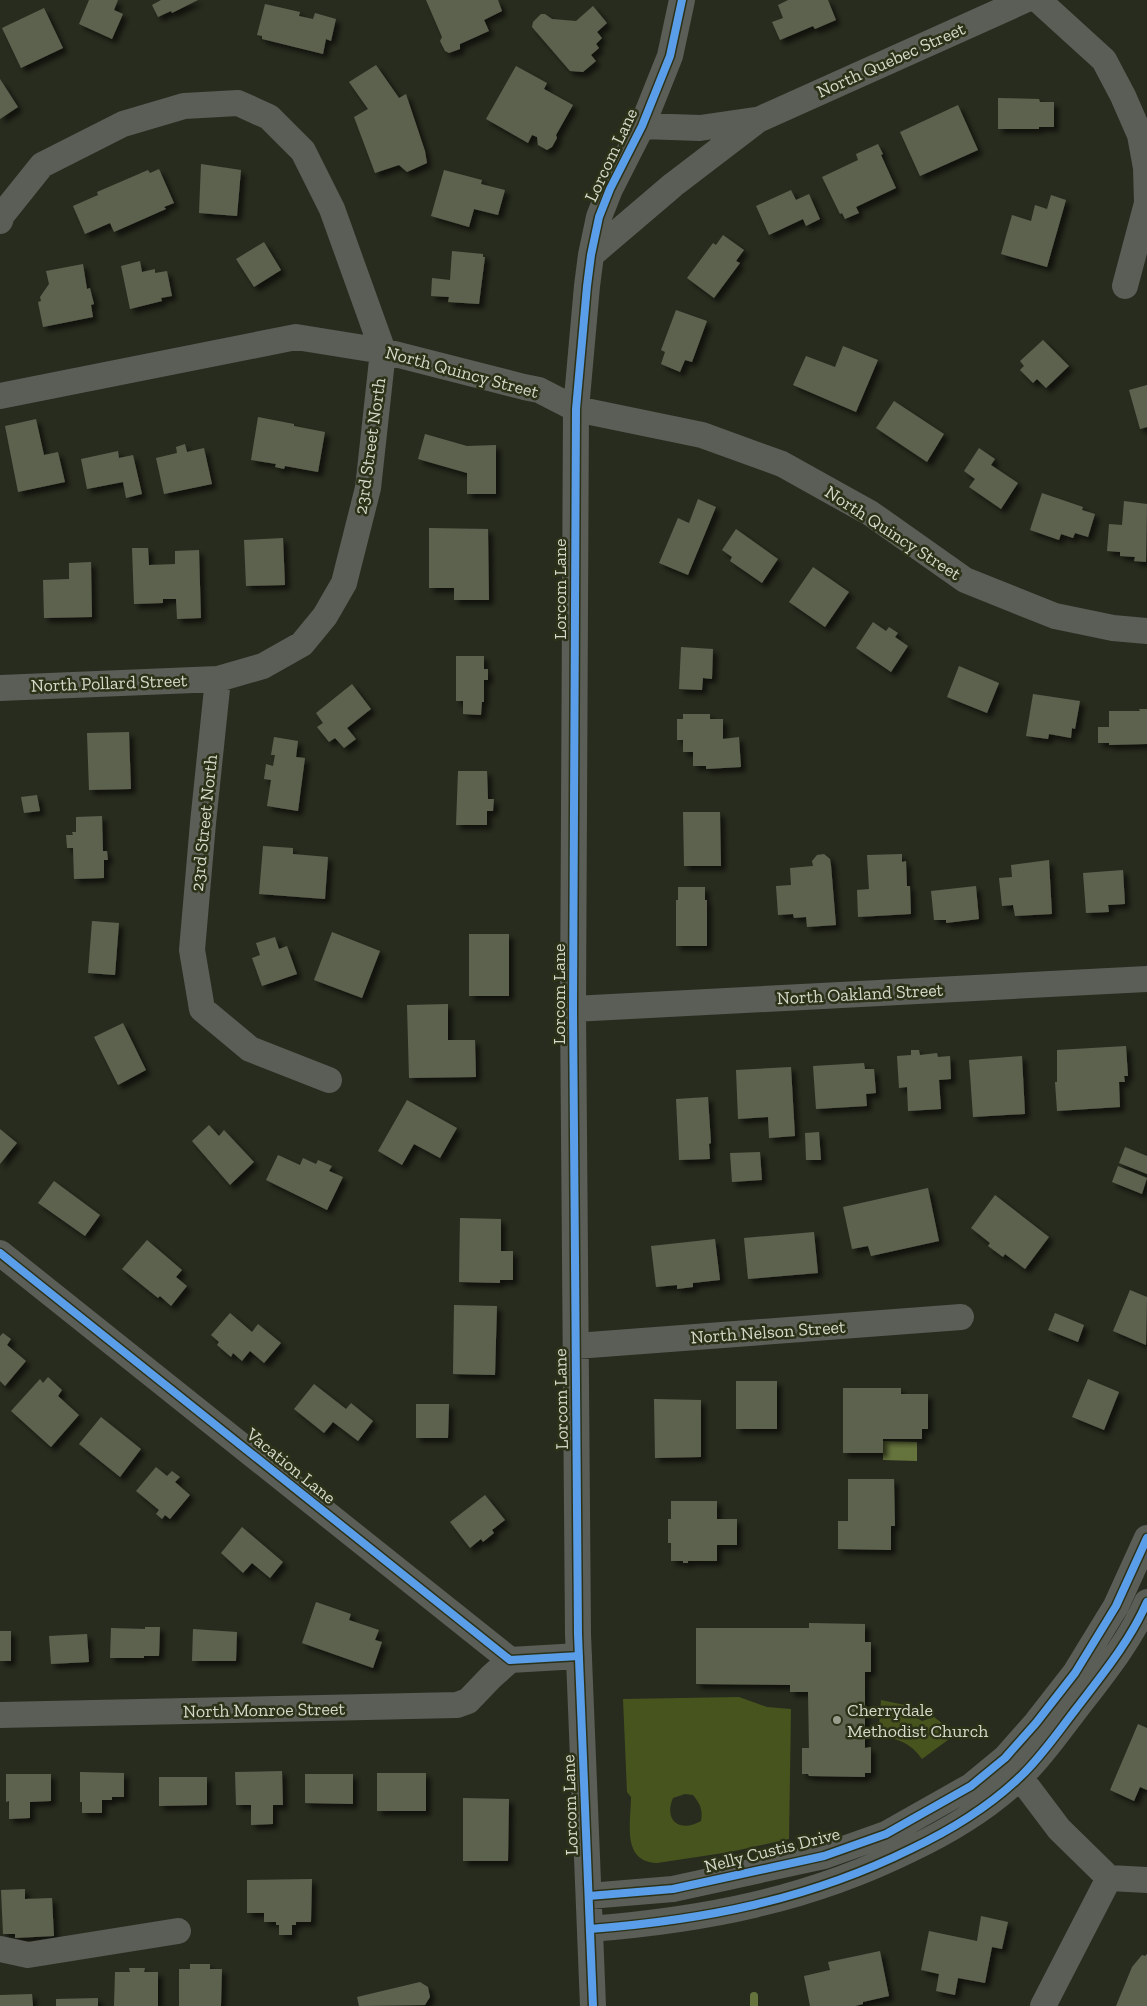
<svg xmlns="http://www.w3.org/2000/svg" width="1147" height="2006" font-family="'Zilla Slab',serif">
  <defs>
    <filter id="shadow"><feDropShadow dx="4.5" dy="4.5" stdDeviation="2.5" flood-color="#0009"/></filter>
  </defs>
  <rect width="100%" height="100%" fill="#282c1e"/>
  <path fill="#47541e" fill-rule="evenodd" d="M739,1697L767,1707L791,1709L789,1839L730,1852L657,1863C621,1862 631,1822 631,1797L627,1792L623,1699ZM685,1794L693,1795C700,1804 703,1809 701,1821C681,1833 663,1821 673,1798Z
    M881,1700L905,1705L907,1712L922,1721L934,1717L956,1734L922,1759C911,1743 896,1737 878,1737Z"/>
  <path fill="#65733c" d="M883,1441L917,1442V1461L883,1460Z"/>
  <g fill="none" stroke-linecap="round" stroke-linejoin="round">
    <path stroke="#65733c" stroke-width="8" d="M754,2006V1996"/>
  </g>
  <path fill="#5d6250" filter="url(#shadow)" d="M89,0H118L114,10L123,14L112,39L79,24Z
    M161,0H198L172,13L171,11L158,17L152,5Z
    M426,0H498L502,11L484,20L489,31L460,44V49L449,53L445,51L440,41L442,37Z
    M788,0H828L836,20L815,29L813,26L780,40L772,22L783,18L778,5Z
    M265,4L300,12L299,16L313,19L315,13L336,19L331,41L326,39L323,54L262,39V36L257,35Z
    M593,6L607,23L597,32L602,38L596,44L599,48L591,55L596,61L583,72L570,71L532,27L533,22L541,14H545L552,19L576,21Z
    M44,8L63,48L21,68L2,28Z
    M376,65L399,98L406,94L425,151L427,163L407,172L399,165L375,173L354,117L368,109L349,82Z
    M516,66L547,83L544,89L573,105L556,135L557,138L552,147L547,150L538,145L537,137L532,135L528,143L486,119Z
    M0,79L18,107L0,119Z
    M998,98L1039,99L1040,102H1054V127H1039V129H998Z
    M958,105L978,150L920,176L900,132Z
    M878,144L883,154L881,155L896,188L856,207L859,213L845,219L842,213L840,214L822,177L858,160L856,154Z
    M201,164L241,170L237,216L199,213Z
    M159,169L174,203L164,207L166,209L114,232L110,223L85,234L73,206L98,195L97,192L148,170L150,173Z
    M444,170L482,180L481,184L505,190L498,215L474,209L469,227L431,216Z
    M791,190L796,200L809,194L820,219L806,226L803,219L769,235L756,206Z
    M1051,195L1066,200L1047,267L1001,254L1012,215L1031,221L1035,205L1047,209Z
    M723,235L744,250L736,261L740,263L714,298L687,278L713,243L716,245Z
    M264,242L281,270L254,287L236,259Z
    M452,251L483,254V257H485L479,304L448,302L449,297L431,296L432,278L450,280Z
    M140,261L142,272L155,269V273L167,271L172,296L161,298L162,301L130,309L121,266Z
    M83,264L87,289L90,288L94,304L91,305L93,317L43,327L38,302L41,301L40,297L49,284L46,271Z
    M676,310L707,321L692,362L685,360L680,372L661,364L665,352L661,350Z
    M1043,340L1069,366L1046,388L1037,379L1033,383L1020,370L1024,366L1020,361Z
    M843,346L878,360L856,412L793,385L806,356L835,367Z
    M1147,385V427L1140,429L1129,390Z
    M894,401L944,434L927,462L876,428Z
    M258,417L294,424V426L325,432L318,472L285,466L284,469L275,467L276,464L251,460Z
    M36,419L44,455L58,452L65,482L18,492L5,426Z
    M425,434L467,446L496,445V494H467V473L418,459Z
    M185,444L187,452L204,448L212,484L164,494L156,458L177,453L176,447Z
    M979,448L995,459L991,465L1018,483L1001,509L969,487L975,479L964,471Z
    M118,451L119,458L133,455L142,494L126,498L123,482L87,489L81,459Z
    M1042,493L1083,507L1082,510L1095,514L1088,537L1075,533L1073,538L1061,534L1059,540L1030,530Z
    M698,499L716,507L688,575L659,563L678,518L689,523Z
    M1124,501L1147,504L1146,562L1134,561L1135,557L1120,556V552L1107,551L1109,524L1122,525Z
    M429,528L488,529L489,600H454V588H429Z
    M736,529L778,559L762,583L730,561L732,557L722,550Z
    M283,538L285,585L246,586L244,540Z
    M132,548H148L149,565L175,564V551L199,550L201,618L177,619L176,599H163V603L134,604Z
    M91,562L92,617L44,618L43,580L69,579V563Z
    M813,567L849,592L825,627L789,602Z
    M873,622L886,631L889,627L898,633L895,637L908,646L891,672L856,648Z
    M681,647L713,649L712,679L703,678L702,690L679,689Z
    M456,656H484V669H488V680H484V702H482L481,715L463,714V701H456Z
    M959,666L999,683L987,713L947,697Z
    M352,684L371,709L347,728L356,739L344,748L335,738L329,742L317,727L323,723L316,713Z
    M1033,694L1080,701L1075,729L1072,728L1071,738L1049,734L1048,739L1026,736Z
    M1139,709H1147V744L1109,745V743H1098V727H1109V711H1140Z
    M683,714H710V719H723V739L739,737L741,767L706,769V766H693V752H683V740H677V719H683Z
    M129,732L131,789L89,790L87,733Z
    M274,737L298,741L296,757L305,758L298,811L267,806L271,780L264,779L266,764L273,766L275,755H271Z
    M458,771H487L488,799H494L493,811H487V825H456Z
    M37,795L40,811L24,813L21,797Z
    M683,812H720L721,866H684Z
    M102,816L103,851H107L108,860H104V878L74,879L73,848H67L66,835H73L72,832H76V817Z
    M263,846L293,848V854L328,857L325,899L259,894Z
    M824,854L830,859L831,865L836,925L807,927L806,917L794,918L793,914L778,915L776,886L791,885L790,868L813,866L812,861L817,855Z
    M902,854V862L906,861L907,886H910L911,914L858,917L857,890L869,889L867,855Z
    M1049,860L1052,914L1015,916L1013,905L1002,906L999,878L1012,877L1011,865Z
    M1123,870L1125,904L1108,905L1109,912L1086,913L1083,873Z
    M976,886L979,919L946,923V920H934L931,891Z
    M678,887H705V900H707V946H676V900H678Z
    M92,921L119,923L115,975L88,973Z
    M332,932L380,951L362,998L314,980Z
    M469,934H509V996H469Z
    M275,937L279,949L287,946L297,974L262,986L252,958L260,955L256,943Z
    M448,1004V1040H475L476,1077L409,1078L407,1005Z
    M123,1023L146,1070L118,1085L94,1037Z
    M1126,1046L1128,1076H1124L1125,1082H1119L1120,1107L1057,1111L1055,1082H1057V1050Z
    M911,1050H919L920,1055L937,1053L938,1057L950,1056L951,1079L939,1080L941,1109L908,1111L907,1087L899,1088L897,1056L911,1055Z
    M1022,1056L1025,1114L973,1117L969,1060Z
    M864,1063L865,1069H874L876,1093L866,1094L867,1106L816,1109L813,1066Z
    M791,1067L795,1136L769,1138L768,1117L738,1119L736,1070Z
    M708,1097L711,1143L709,1144L710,1159L679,1160L676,1099Z
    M407,1100L457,1128L440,1158L414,1144L402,1165L378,1151Z
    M209,1125L219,1136L224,1130L254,1162L230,1185L192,1141Z
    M0,1129L17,1143L0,1164Z
    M819,1132L821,1160H806L805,1133Z
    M1125,1147L1147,1156V1174L1119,1163Z
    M760,1152L762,1180L732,1182L730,1153Z
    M278,1155L300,1165L303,1158L316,1164L318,1160L332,1166L329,1171L343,1177L327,1210L266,1180Z
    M1118,1166L1147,1178L1142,1194L1112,1182Z
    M54,1181L100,1215L85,1236L38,1203Z
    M928,1188L939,1241L871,1256L868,1246L852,1249L843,1207Z
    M995,1195L1049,1237L1025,1269L1005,1254L1003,1257L988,1246L990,1243L971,1228Z
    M460,1218L501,1219V1251H513V1280H500V1283L459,1282Z
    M814,1232L818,1273L748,1279L744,1238Z
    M715,1239L720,1280L693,1283V1287L677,1289V1285L656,1287L651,1246Z
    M147,1240L182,1270L176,1277L187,1286L171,1306L160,1296L158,1298L122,1269Z
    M1130,1290L1147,1297L1146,1345L1113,1331Z
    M454,1305L497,1306L495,1375L453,1374Z
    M230,1313L252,1332L258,1324L281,1343L264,1363L250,1351L242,1361L233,1353L231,1357L217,1345L219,1342L211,1335Z
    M1055,1313L1084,1325L1078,1342L1048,1330Z
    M3,1333L11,1339L7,1345L26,1361L5,1386L0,1381V1336Z
    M48,1377L62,1390L58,1396L79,1415L51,1447L11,1411L40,1379L43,1383Z
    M1088,1379L1119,1392L1104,1430L1072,1417Z
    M736,1381H777V1429H736Z
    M314,1384L346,1409L351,1403L373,1421L358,1441L333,1422L324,1433L294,1409Z
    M843,1388H901V1394H928V1429H922V1439H883V1453H843Z
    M654,1399L701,1400V1457L655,1458Z
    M416,1404H449L448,1438H416Z
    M101,1417L141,1449L120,1477L79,1444Z
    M156,1467L167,1476L172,1471L180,1477L175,1482L190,1495L170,1519L165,1515L162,1519L156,1514L159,1510L136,1491Z
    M848,1479H894L895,1526H891V1550L838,1549V1521H848Z
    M485,1495L505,1520L492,1530L494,1533L483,1542L481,1539L470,1548L450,1522Z
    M671,1501H717V1519H737V1545H717V1561H688V1563H683V1561H671V1543H668V1519H671Z
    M242,1527L283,1562L270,1578L252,1563L243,1573L221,1553Z
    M316,1602L351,1614L349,1620L379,1630L375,1640L382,1642L373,1668L302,1643Z
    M809,1623L865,1624V1642H871V1672H865V1748L871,1747V1773H865V1777L809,1776L808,1774H802V1748H809L808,1692H790V1685L696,1684V1628H809Z
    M145,1627H160L159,1656H144V1658H110L111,1628L145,1629Z
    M193,1629L237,1632L236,1661H192Z
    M0,1631H11V1661H0Z
    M87,1634L89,1662L51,1664L49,1636Z
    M1138,1724L1147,1728V1790L1140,1787L1134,1801L1110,1790Z
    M282,1771L283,1805H273V1824L251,1825V1805H236L235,1772Z
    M80,1772L124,1773V1797H112V1800H102V1813H82V1802H80Z
    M377,1773H426V1811H377Z
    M6,1774H51V1801L30,1802V1818L9,1819V1801L6,1802Z
    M305,1774H353V1804L305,1803Z
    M159,1777H207V1805L159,1806Z
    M463,1798L509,1799L508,1861H463Z
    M312,1879L311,1922H296V1925H292V1935H279V1925H276V1922H264V1913H247V1880Z
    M25,1889V1899L52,1898L54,1936L15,1938V1934H3L1,1890Z
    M981,1916L1008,1922L1002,1949L992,1947L985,1983L958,1978L955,1995L936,1991L939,1974L921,1970L929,1931L977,1941Z
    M880,1951L889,1996L863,2002V2004L855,2006H810L804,1976L830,1970L828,1962Z
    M1147,1954V2006H1116L1132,1967L1142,1955L1145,1956Z
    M190,1964H210V1969H222L221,2006H179V1969H190Z
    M129,1968H145L144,1972H158V2006H114L115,1972H130Z
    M420,1982L428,1987L430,1997L425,2005L359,2006L357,1997Z
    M32,1994L33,2006H0V1995Z
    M98,1998V2006H56V1999Z"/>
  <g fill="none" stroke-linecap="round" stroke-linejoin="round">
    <path stroke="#5b5d57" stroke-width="26" d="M1038,0L1104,60L1123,96L1140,135L1146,168L1147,203L1125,286
      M642,126L700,128L755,120
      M0,221L2,215L42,165L123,124L184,106L238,103L269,117L303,151L332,209L383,351L368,488L344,583L325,616L302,644L263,666L218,679L0,688
      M591,255L673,185L758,120L1025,0
      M0,396L296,337L383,351L524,387L539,390L576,409L702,435L782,464L870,513L965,580L1055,616L1113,628L1147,631
      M218,679L203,823L192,950L202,1009L250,1049L329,1080
      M573,1009L1147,979
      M0,1253L510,1660L579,1656
      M576,1346L961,1317
      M0,1715L457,1705L468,1701L491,1677L510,1660
      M1010,1764L1059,1829L1109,1878L1147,1880
      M589,1896L673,1889L824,1856L886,1834L971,1786L1005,1758L1036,1723L1075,1673L1116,1606L1147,1538
      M590,1929C704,1920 808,1900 911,1849C951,1830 989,1807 1021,1776C1042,1756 1058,1732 1076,1709C1102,1675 1130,1641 1147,1602
      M0,1949L28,1955L178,1931
      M593,2006L578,1634L573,1009L576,409L587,286L591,255L599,217L610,189L642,126L670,56L682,0
      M1043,2006L1109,1878"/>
    <g stroke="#2c3218" stroke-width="11">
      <path id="cycleway" d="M0,1253L510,1660L579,1656
        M589,1896L673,1889L824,1856L886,1834L971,1786L1005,1758L1036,1723L1075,1673L1116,1606L1147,1538
        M590,1929C704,1920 808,1900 911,1849C951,1830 989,1807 1021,1776C1042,1756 1058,1732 1076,1709C1102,1675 1130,1641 1147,1602
        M593,2006L578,1634L573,1009L576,409L587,286L591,255L599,217L610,189L642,126L670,56L682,0"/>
    </g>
    <use href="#cycleway" stroke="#5a9eea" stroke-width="8"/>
  </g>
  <circle fill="#989c8d" stroke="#2c3218" stroke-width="2" cx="837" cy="1720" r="5"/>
  <g text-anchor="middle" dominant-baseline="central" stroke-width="5" stroke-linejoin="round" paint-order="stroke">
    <g font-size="18" fill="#d4d9c9" stroke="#2c3218">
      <text transform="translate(891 60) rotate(-24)">North Quebec Street</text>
      <text transform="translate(611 155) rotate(-65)">Lorcom Lane</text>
      <text transform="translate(462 372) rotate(15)">North Quincy Street</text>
      <text transform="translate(370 446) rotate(-82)">23rd Street North</text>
      <text transform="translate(893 533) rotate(33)">North Quincy Street</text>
      <text transform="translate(560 589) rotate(-90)">Lorcom Lane</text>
      <text transform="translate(109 683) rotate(-2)">North Pollard Street</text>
      <text transform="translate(204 823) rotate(-84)">23rd Street North</text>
      <text transform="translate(559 994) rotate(-90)">Lorcom Lane</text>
      <text transform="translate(860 994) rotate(-3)">North Oakland Street</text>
      <text transform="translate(768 1332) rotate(-4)">North Nelson Street</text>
      <text transform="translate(561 1399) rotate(-91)">Lorcom Lane</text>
      <text transform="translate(291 1466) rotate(39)">Vacation Lane</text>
      <text transform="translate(264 1710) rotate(-1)">North Monroe Street</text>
      <text transform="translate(570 1805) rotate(-92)">Lorcom Lane</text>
      <text transform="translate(772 1850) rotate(-14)">Nelly Custis Drive</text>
    </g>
    <g font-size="18" fill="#d4d9c9" stroke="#2c3218" text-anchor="start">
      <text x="847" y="1710">Cherrydale<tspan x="847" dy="21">Methodist Church</tspan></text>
    </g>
  </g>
</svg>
